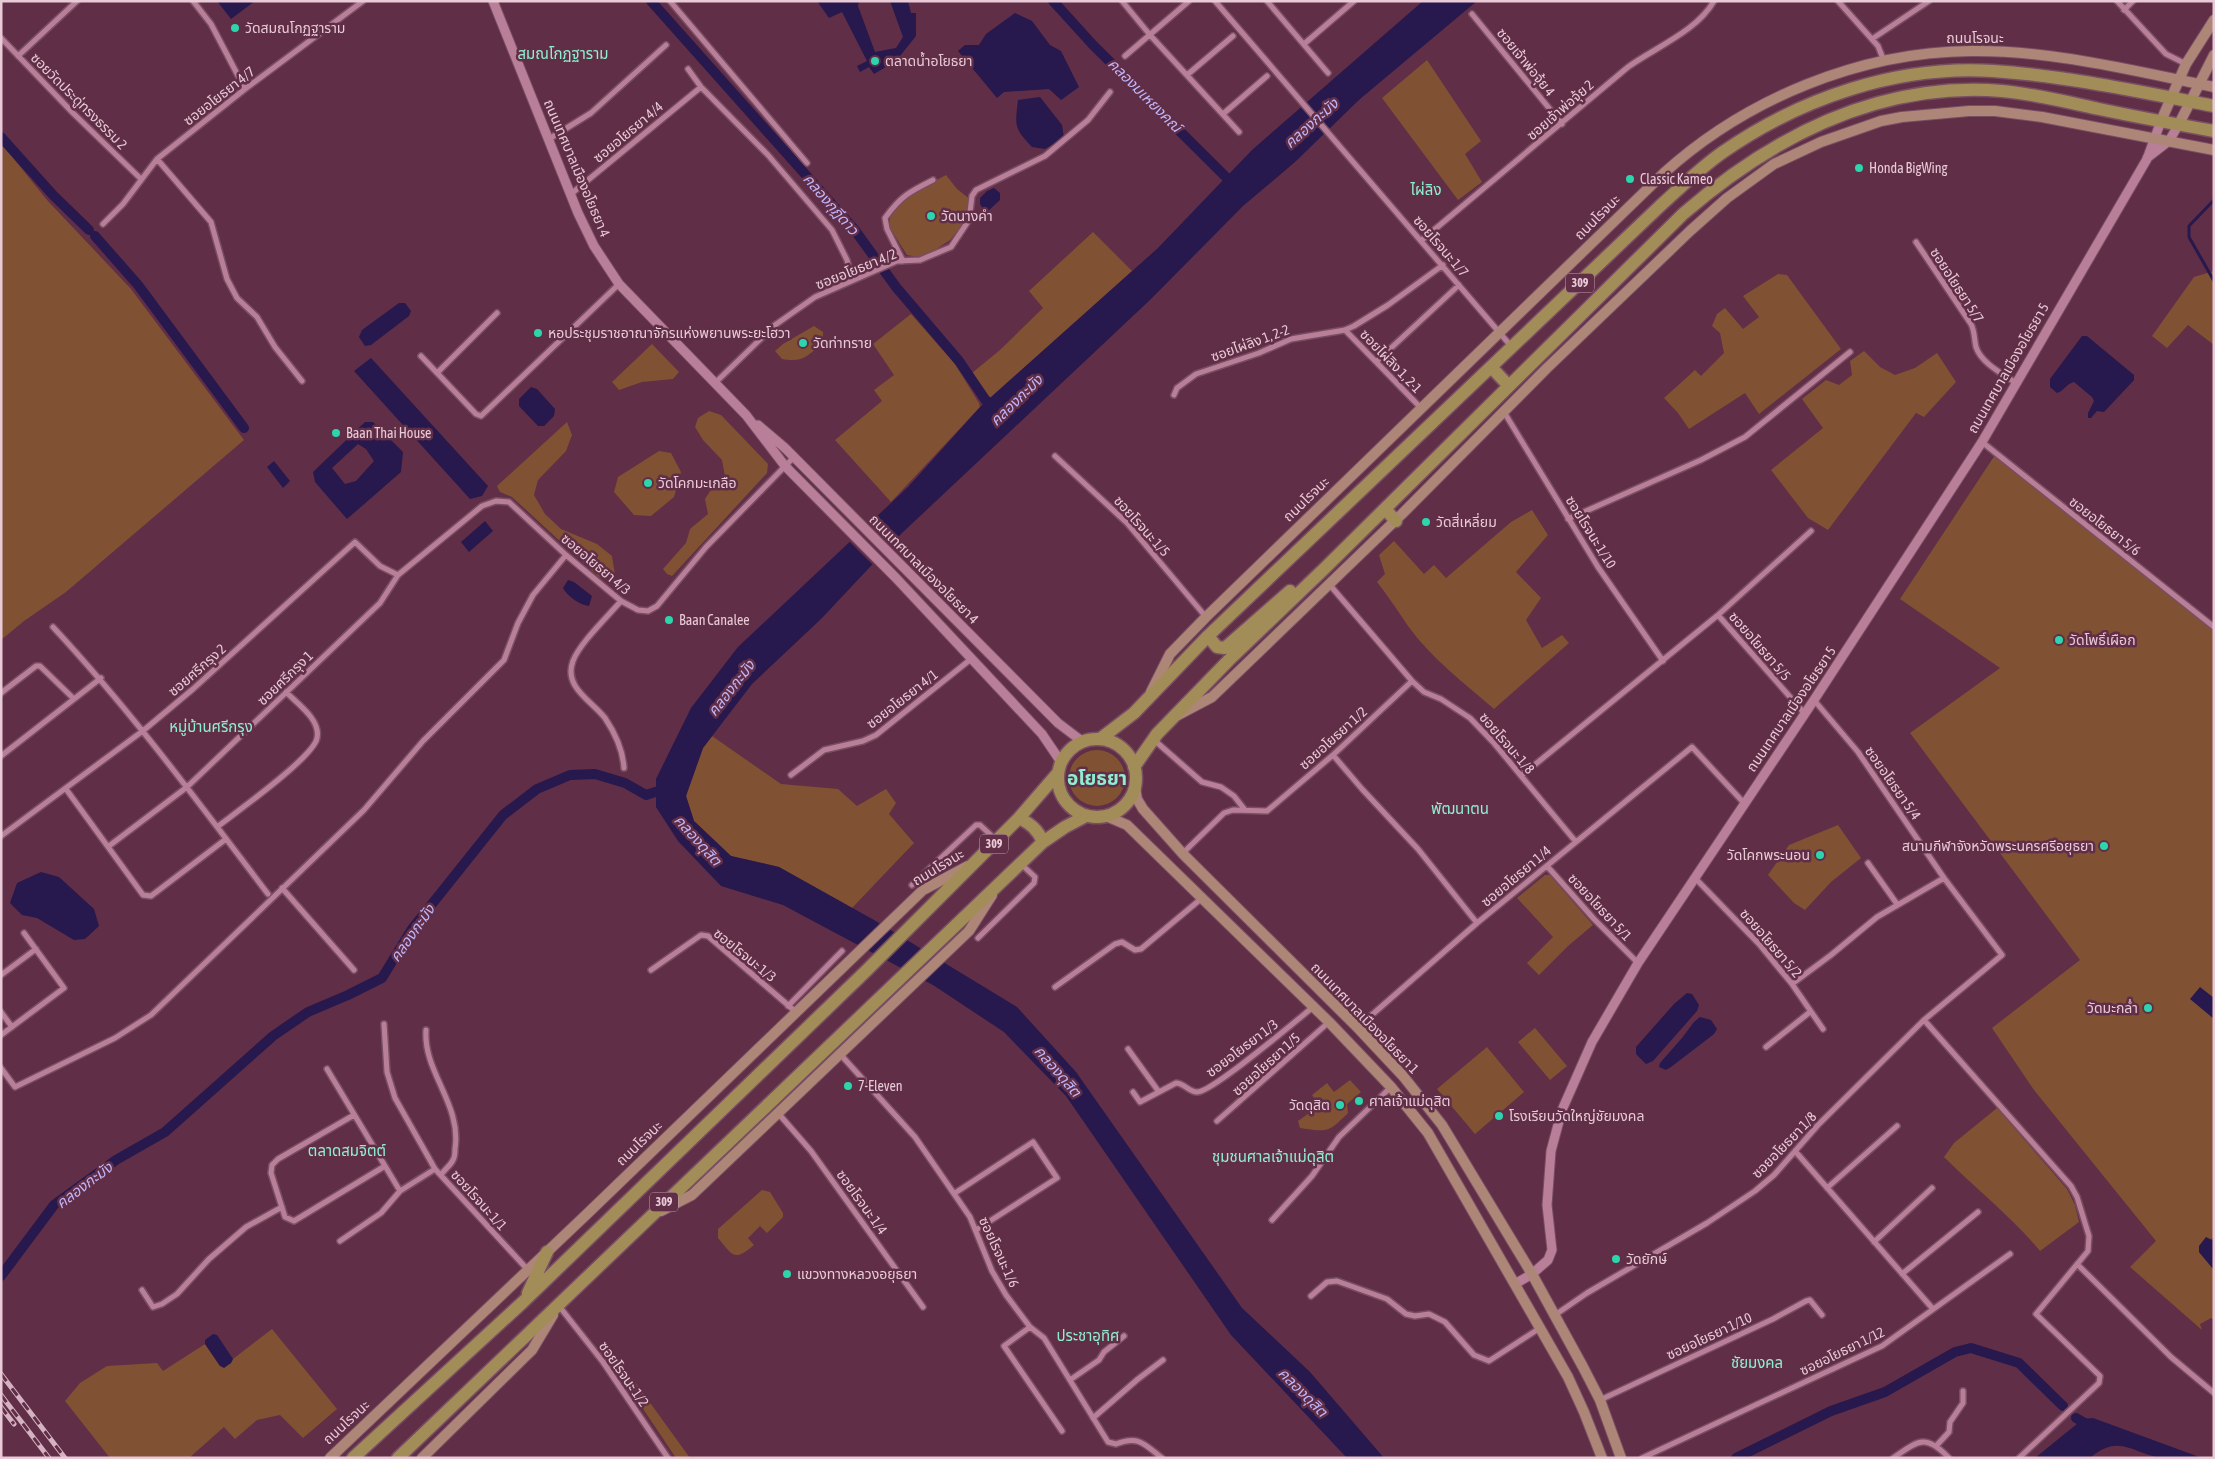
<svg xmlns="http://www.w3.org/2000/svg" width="2215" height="1459" font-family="'Asap Condensed','Noto Sans Thai',sans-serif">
  <rect width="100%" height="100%" fill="#602e46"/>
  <path fill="#815134" d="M1427,60L1481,141L1465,154L1482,182L1458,200L1382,98Z
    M1,143L47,200L131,289L244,440L66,592L24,621L1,640Z
    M946,175L957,189L971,200L970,216L950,240L923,258L907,255L890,228V218L904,197Z
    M1093,232L1132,271L991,397L987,396L972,373L1000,350L1043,308L1029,291Z
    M2214,271V345L2188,325L2167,348L2152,336L2194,277Z
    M1778,274L1787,275L1841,349L1759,414L1745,393L1689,429L1678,413L1664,398L1695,370L1701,376L1724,353L1720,333L1712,326L1717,314L1725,308L1743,329L1759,317L1743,296Z
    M911,314L955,364L979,403L980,407L891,502L835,440L882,401L874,390L894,375L873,344Z
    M814,326L823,332V343C807,356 803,363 782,359L775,351L783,344Z
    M652,344L679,372L673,379L642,382L619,390L612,382Z
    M1864,351L1880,367L1895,375L1915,368L1937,353L1956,382L1924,417L1916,413L1828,530L1808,518L1771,470L1823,428L1802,399L1826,380L1839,385L1852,375L1850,361Z
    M709,411L721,415L768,464L767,473L672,576L667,574L663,569L686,543L690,529L708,514L705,499L714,485L725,476L722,460L703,440L695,427L698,418Z
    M567,422L572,435L566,451L538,480L534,495L545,514L561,529L597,544L612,556L615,575L609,579L600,578L512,497L500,492L497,486Z
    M659,451L671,453L681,472L674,497L651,516L634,515L614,492L618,477Z
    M1995,455L2214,631V1241L2212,1238L2199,1252L2214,1270V1320L2211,1318L2200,1324L2202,1330L2130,1267L2156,1241L2034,1090L1992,1028L2080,960L1910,733L2000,668L1900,599Z
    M1532,510L1548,535L1516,572L1541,598L1526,620L1542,648L1562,635L1569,643L1494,709C1464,683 1431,658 1408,626C1398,611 1388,596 1377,582L1385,574L1379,555L1394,541L1424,574L1434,565L1446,578L1511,522Z
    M712,736L781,784L838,789L857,806L886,789L896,803L889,814L914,843L852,908L779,867L731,856L694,821L686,796L703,748Z
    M1069 778a28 28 0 1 1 56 0a28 28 0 1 1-56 0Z
    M1838,825L1861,858L1831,882L1805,910L1794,903L1768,875L1789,845Z
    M1545,875H1550L1593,925L1568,946L1539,975L1527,963L1553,937L1517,898Z
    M1535,1028L1567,1066L1550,1080L1518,1042Z
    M1487,1047L1524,1092L1475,1134L1437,1089Z
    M1350,1080L1361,1092L1347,1104L1348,1113C1328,1133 1328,1132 1300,1128L1298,1121L1319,1106L1312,1095L1327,1083L1334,1092Z
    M1997,1108L2067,1189L2075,1205L2079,1222L2040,1251C2011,1216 1976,1189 1944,1157L1954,1143Z
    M762,1190L770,1192L783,1213V1217L767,1233L760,1226L748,1238L754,1245C734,1262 733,1256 718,1238V1229Z
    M272,1329L337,1409L303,1438L280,1415L257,1420L235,1439L224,1427L189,1458H110L65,1401L80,1383L107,1366L157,1363L163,1371L205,1344L220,1366L231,1363L233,1359Z
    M606,1343L617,1357L690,1458H676L601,1346Z"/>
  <path fill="#27184d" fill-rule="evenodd" d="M217,1H255L231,19Z
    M817,1H859L858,6L875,52L896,48L903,37L890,1H908L911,13H916V36L896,61L874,74L869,67L860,72L857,66L867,61L842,12L829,18Z
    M1423,1H1477L1360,99L1295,162L1243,206L1151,299L901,534L821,619L752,684L703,748L686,796L694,821L731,856L779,867L874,920L1017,1007L1076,1072L1242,1308L1310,1372L1384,1458H1347L1231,1335L1066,1096L1004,1032L933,985L783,905L721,886L678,841L656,807V779L691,708L738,647L908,487L980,407L1158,248L1252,150Z
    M1015,13L1032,21L1050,45L1061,51L1079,87L1061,100L1049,89L1004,92L997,98L958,51L965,45H979L986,34Z
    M1040,97L1062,125L1064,138L1045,149L1032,147C1014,128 1015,127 1018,100Z
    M994,188L1000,193V200L988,211L983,209L980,204V198L987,191Z
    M399,303H405L411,311L409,316L371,345L365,346L359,337L362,330Z
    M2082,336H2087L2134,375V380L2104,412L2097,411L2091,418H2088V413L2094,401L2092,397L2074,382C2066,384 2064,391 2057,393L2050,387V379Z
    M371,358L488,486L482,496L470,499L354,371Z
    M531,387L537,389L555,409L554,416L544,426H538L519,406V399Z
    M365,422H373L403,452L401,472L347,519L315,482L313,472ZM358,444L366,449L374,461L356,481L345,484L332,468Z
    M274,461L290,481L283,488L267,467Z
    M485,521L493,531L469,552L461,542Z
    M568,580L574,582L592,596L589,606C580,605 567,596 563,588Z
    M41,872L59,877L94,909L99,926L85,939L74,940L37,918L22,915L10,903L17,883Z
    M2200,987L2214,998V1019L2190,999Z
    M1687,993L1692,994L1699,1005L1697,1011L1653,1061L1646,1064L1636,1054V1047L1674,1004Z
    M1700,1017L1711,1020L1717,1029L1714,1034L1671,1067L1666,1070L1659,1067L1660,1063L1682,1038L1694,1022Z
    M2206,1237L2214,1241V1270L2199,1252V1246Z
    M213,1334L217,1335L233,1359L231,1363L224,1368L220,1366L205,1344V1340Z
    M2093,1418L2202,1458C2189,1458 2175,1459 2163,1458C2134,1455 2120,1432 2090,1458H2035L2083,1419Z"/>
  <path fill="#602e46" d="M868,521L893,546L874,566L848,540Z"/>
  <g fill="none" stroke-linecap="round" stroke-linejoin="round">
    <path stroke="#27184d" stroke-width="3" d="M2214,200L2189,226V237L2214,281"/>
    <path stroke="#27184d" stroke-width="10" d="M651,1L854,229L896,287L959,361L993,411
      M1053,1L1093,45L1235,186
      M1,137L53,195L89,230
      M95,236L138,285L244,428
      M1,1276L54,1205L116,1160L165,1132L273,1036L308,1012L348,995L382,978L412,929L503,815L537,789L570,775L595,774L625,783L646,795L668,788
      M2076,1418L2092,1427
      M1736,1458L1831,1411L1885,1392L1955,1352L1971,1348L2019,1363L2063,1406"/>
    <g stroke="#784e63" stroke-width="8">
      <path id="minor" d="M193,1L211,24L245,89
        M670,1L807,163
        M1122,1L1150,35L1239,132
        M1215,1L1511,346
        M1267,1L1328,73
        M1838,1L1878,46L1884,61
        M2117,1L2166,54L2186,64
        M2124,10L2133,1
        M1472,14L1562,124
        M1,38L73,113L141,179
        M1872,39L1929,1
        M1304,44L1354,1
        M18,56L77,1
        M1125,56L1189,1
        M688,69L701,87L768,155L832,230L847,260L852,280
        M1187,75L1233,36
        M1223,114L1267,76
        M549,139L591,113L666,45
        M157,159L211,222L227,279L237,298L257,317L275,347L302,381
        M571,194L701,87
        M103,224L123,204L157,159L245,89L363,1
        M1422,240L1628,67C1656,47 1697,31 1714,1
        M1916,242L1971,324C1975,332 1974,339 1976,347C1981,363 2003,374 2016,383
        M903,261L887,229L885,218C901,196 909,192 933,180
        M1345,330L1421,408
        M421,356L476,414L481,416L619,284
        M1377,361L1459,285
        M437,373L497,313
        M715,383L775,325L815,297L897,261L920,260L951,247L969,220L972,196L976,190L1045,156L1088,120L1110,92
        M1174,395L1177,388L1196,374L1259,353L1291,339L1345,330L1354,326L1388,305L1443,265
        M1504,412L1598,567L1663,661
        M1982,442L2214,627
        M1055,456L1127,523L1206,617
        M1568,519L1701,460L1745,437L1850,352
        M1329,584L1412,681L1424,692L1441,699L1470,718L1493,742L1576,842
        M621,601C608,616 579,644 573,661C563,687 592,701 605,718C615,733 623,750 624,768
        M1718,615L1805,714
        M53,627C132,712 198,802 268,894
        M1,693L36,666H40L74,699
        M1153,739L1202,782L1221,787L1234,796L1245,810
        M1333,755L1362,789L1418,849L1477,923
        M1,756L101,678
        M791,775L824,750L863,741L876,735L971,659
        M1521,776L1718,615L1811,531
        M66,789L143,895L151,896L226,839
        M217,827C235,813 314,757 317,738C321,720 298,704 286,692
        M1,836L144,730L193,689L355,542L380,566L398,575
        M109,846L187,787L380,603L398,575L482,506L496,501L509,502L566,555L621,601L638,610L648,611L657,606L706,547L794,457
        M1183,853L1224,813L1233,810L1267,811L1333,755L1412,681
        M1868,863L1897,904
        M1547,866L1594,919L1638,963
        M1695,878L1759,944L1792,984L1823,1029
        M912,885L976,825H980L996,840
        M282,888L354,970
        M978,938L1034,883L1035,877L1021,864
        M651,970L701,935L708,936L796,1012
        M1,975L36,949
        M1792,984L1831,955L1877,917L1944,878
        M1055,987L1115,944L1122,942L1135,950L1141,949L1202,898
        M788,1006L842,951
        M1,1012L12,1027
        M1924,1020L2071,1186L2077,1197L2089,1236L2088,1251L2036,1314L2100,1376L2099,1383L2019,1458
        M384,1024L387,1072L395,1098L435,1169
        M1358,1027L1477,923L1692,747L1744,803
        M426,1030C423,1072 462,1104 455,1149C455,1152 455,1157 453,1160C451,1165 444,1170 441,1175
        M1,1035L64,988L24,933
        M1766,1047L1810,1012
        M1128,1049L1159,1092
        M840,1054L915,1137L970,1217L992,1271L1006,1295L1030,1327L1044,1338L1108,1442L1116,1444C1139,1435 1144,1444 1162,1458
        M1,1068L15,1087L115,1038L151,1015L364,810L423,741L504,660L518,623L533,595L566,555
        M327,1069L400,1191L435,1169L528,1270
        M1133,1092L1140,1102L1176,1083C1184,1083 1189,1092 1197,1092C1211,1093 1297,1020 1313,1007
        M778,1113L811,1151L923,1307
        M354,1115L278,1159L272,1165L271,1173L285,1217L294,1221L385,1166
        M1217,1121L1329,1022
        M1795,1151L1933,1309
        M1827,1188L1897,1126
        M955,1193L1033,1142L1057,1178L976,1230
        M1272,1220L1312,1176L1339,1137L1391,1087
        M340,1241L381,1213L400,1191
        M1874,1242L1932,1188
        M2077,1264L2171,1357L2214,1393
        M1902,1274L1978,1212
        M142,1290L153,1307L162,1304L177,1294L209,1259L246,1227L282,1207
        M1311,1296L1327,1282L1337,1281L1387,1299L1406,1314L1415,1316L1429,1314L1445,1322L1474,1355L1489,1361L1540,1328
        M559,1306L603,1362L668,1458
        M1555,1315L1587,1293L1707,1223L1755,1191L1774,1175L1818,1125L1924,1020L2002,955L1944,878L1858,752L1814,700
        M1030,1327L1004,1346L1062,1431
        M1070,1380L1099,1360L1104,1352L1124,1336
        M1600,1400L1773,1319L1806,1301L1810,1300L1822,1315
        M1093,1418L1138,1379L1163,1360
        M1937,1445L1949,1432L1950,1422L1963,1403V1391
        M1642,1458L1882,1346L2010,1254
        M1893,1458C1918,1441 1925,1433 1949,1458"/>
    </g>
    <g stroke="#784e63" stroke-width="11">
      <path id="tertiary" d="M493,1L578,213L594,246L619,284L746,415L785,466L896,578L1042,734L1061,762
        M2147,158L2169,141L2179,124
        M758,425L785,448L1058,723L1083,742
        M1515,1284L1532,1274L1548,1260L1552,1250L1547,1205L1551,1151L1562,1110L1592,1042L1638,963L1814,700L1982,442L2147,159L2161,121"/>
    </g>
    <g stroke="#784e63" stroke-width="12">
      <path id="secondary" d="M2161,121L2186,64L2214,20
        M2179,124L2214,55
        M1151,692L1170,654L1206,617L1664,173C1746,99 1859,52 1971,51C2052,50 2134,71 2214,87
        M1178,715L1212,697L1402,514L1547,368L1690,231L1727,198L1774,164L1821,142L1881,121L1902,117L1969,111H1995L2042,117L2214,150
        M1135,787L1137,799L1143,809L1183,854L1358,1028L1403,1076L1442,1125L1532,1274L1583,1367L1600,1400L1621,1458
        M1106,816L1127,825L1329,1022L1391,1087L1428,1133L1568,1377L1584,1412L1602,1458
        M661,1211L692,1195L969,931L992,895
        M330,1458L588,1213L923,890L968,866
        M422,1458L532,1350L553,1315"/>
    </g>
    <g stroke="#784e63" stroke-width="15">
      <path id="primary" d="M1492,368L1509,386
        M1385,509L1396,521
        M1208,636L1217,647L1225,648L1290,591
        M1100,739L1134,713L1208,636L1660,206C1680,188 1700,168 1723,152C1801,98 1897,65 1993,71C2067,76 2141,92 2214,106
        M1058 778a39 39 0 1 1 78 0a39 39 0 1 1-78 0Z
        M1134,767L1157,734L1229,660L1325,568L1683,214C1772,137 1880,81 2002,91C2035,94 2067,102 2099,109C2137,117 2175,124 2214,131
        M1019,818C1031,824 1038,830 1043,842
        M528,1293L547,1252
        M353,1458L523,1302L866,971L1019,818L1058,773
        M398,1458L1043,842L1065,827L1086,816"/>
    </g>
    <use href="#minor" stroke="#b97f99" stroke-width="5"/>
    <use href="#tertiary" stroke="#b97f99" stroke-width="9"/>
    <use href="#secondary" stroke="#ad8678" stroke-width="10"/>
    <use href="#primary" stroke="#a28d58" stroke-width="12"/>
    <g stroke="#d4b2c1" stroke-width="5">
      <path id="rail" d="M1,1374L65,1458
        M1,1395L49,1458
        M1,1407L14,1424"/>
    </g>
    <use href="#rail" stroke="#602e46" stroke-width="3" stroke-dasharray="9" stroke-linecap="butt"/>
  </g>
  <g fill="#2cd5ab" stroke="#602e46" stroke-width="2">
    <circle cx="235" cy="28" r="5"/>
    <circle cx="875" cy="61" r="5"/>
    <circle cx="1859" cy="168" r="5"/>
    <circle cx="1630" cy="179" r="5"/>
    <circle cx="931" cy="216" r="5"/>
    <circle cx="538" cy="333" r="5"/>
    <circle cx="803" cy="343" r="5"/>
    <circle cx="336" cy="433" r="5"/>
    <circle cx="648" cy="483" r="5"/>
    <circle cx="1426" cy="522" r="5"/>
    <circle cx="669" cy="620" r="5"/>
    <circle cx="2059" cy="640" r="5"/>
    <circle cx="2104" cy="846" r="5"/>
    <circle cx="1820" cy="855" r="5"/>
    <circle cx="2148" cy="1008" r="5"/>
    <circle cx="848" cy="1086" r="5"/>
    <circle cx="1359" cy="1101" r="5"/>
    <circle cx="1340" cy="1105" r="5"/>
    <circle cx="1499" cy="1116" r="5"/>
    <circle cx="1616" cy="1259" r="5"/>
    <circle cx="787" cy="1274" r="5"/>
  </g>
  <g text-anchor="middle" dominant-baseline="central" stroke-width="5" stroke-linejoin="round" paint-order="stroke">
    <g fill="#602e46" stroke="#c09bac" stroke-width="1">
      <rect x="1566" y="273.5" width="28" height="19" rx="4"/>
      <rect x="980" y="834.5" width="28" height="19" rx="4"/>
      <rect x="650" y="1192.5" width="28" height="19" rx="4"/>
    </g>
    <g font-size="12" font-weight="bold" fill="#e9cad7">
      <text x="1580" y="283">309</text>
      <text x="994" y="844">309</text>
      <text x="664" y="1202">309</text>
    </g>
    <g font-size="14" fill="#e9cad7" stroke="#602e46" text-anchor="start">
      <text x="245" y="28">วัดสมณโกฏฐาราม</text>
      <text x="885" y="61">ตลาดน้ำอโยธยา</text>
      <text x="1869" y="168">Honda BigWing</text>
      <text x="1640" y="179">Classic Kameo</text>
      <text x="941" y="216">วัดนางคำ</text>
      <text x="548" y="333">หอประชุมราชอาณาจักรแห่งพยานพระยะโฮวา</text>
      <text x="813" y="343">วัดท่าทราย</text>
      <text x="346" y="433">Baan Thai House</text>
      <text x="658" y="483">วัดโคกมะเกลือ</text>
      <text x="1436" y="522">วัดสี่เหลี่ยม</text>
      <text x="679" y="620">Baan Canalee</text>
      <text x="2069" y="640">วัดโพธิ์เผือก</text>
      <text x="2094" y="846" text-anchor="end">สนามกีฬาจังหวัดพระนครศรีอยุธยา</text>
      <text x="1810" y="855" text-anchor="end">วัดโคกพระนอน</text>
      <text x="2138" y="1008" text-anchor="end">วัดมะกล่ำ</text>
      <text x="858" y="1086">7-Eleven</text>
      <text x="1369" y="1101">ศาลเจ้าแม่ดุสิต</text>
      <text x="1330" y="1105" text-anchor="end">วัดดุสิต</text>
      <text x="1509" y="1116">โรงเรียนวัดใหญ่ชัยมงคล</text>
      <text x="1626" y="1259">วัดยักษ์</text>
      <text x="797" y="1274">แขวงทางหลวงอยุธยา</text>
    </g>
    <g font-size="14" fill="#e9cad7" stroke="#602e46">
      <text x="1975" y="38">ถนนโรจนะ</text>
      <text transform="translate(1526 62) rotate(51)">ซอยเจ้าพ่อจุ้ย 4</text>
      <text transform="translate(219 96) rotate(-38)">ซอยอโยธยา 4/7</text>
      <text transform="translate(79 101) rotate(45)">ซอยวัดประดู่ทรงธรรม 2</text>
      <text transform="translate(1560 110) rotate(-41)">ซอยเจ้าพ่อจุ้ย 2</text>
      <text transform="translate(628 132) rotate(-40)">ซอยอโยธยา 4/4</text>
      <text transform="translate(577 168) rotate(67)">ถนนเทศบาลเมืองอโยธยา 4</text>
      <text transform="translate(1597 217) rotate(-45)">ถนนโรจนะ</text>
      <text transform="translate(1441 246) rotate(49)">ซอยโรจนะ 1/7</text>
      <text transform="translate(856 269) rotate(-22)">ซอยอโยธยา 4/2</text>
      <text transform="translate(1957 285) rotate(57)">ซอยอโยธยา 5/7</text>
      <text transform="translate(1250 343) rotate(-20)">ซอยไผ่ลิง 1, 2-2</text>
      <text transform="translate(1391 361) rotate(46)">ซอยไผ่ลิง 1, 2-1</text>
      <text transform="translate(2008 368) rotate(-60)">ถนนเทศบาลเมืองอโยธยา 5</text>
      <text transform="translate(1306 499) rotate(-44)">ถนนโรจนะ</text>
      <text transform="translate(1142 526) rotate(48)">ซอยโรจนะ 1/5</text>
      <text transform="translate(2105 526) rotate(38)">ซอยอโยธยา 5/6</text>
      <text transform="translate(1591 532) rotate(58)">ซอยโรจนะ 1/10</text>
      <text transform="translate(596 564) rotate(40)">ซอยอโยธยา 4/3</text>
      <text transform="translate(924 569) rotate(45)">ถนนเทศบาลเมืองอโยธยา 4</text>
      <text transform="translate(1760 646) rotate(49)">ซอยอโยธยา 5/5</text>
      <text transform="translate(197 670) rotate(-41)">ซอยศรีกรุง 2</text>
      <text transform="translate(285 678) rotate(-44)">ซอยศรีกรุง 1</text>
      <text transform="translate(902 699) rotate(-38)">ซอยอโยธยา 4/1</text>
      <text transform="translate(1791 709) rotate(-56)">ถนนเทศบาลเมืองอโยธยา 5</text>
      <text transform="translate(1333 738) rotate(-42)">ซอยอโยธยา 1/2</text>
      <text transform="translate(1507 743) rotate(49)">ซอยโรจนะ 1/8</text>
      <text transform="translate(1893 783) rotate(55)">ซอยอโยธยา 5/4</text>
      <text transform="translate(938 867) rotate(-31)">ถนนโรจนะ</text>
      <text transform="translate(1516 876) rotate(-40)">ซอยอโยธยา 1/4</text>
      <text transform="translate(1600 907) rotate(47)">ซอยอโยธยา 5/1</text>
      <text transform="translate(1771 943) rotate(49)">ซอยอโยธยา 5/2</text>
      <text transform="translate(745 955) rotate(39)">ซอยโรจนะ 1/3</text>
      <text transform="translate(1365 1018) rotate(46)">ถนนเทศบาลเมืองอโยธยา 1</text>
      <text transform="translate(1242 1048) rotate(-37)">ซอยอโยธยา 1/3</text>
      <text transform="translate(1266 1064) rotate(-42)">ซอยอโยธยา 1/5</text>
      <text transform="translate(639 1143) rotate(-44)">ถนนโรจนะ</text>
      <text transform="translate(1784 1145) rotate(-46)">ซอยอโยธยา 1/8</text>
      <text transform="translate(479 1200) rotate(48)">ซอยโรจนะ 1/1</text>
      <text transform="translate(862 1202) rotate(54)">ซอยโรจนะ 1/4</text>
      <text transform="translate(999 1252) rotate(65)">ซอยโรจนะ 1/6</text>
      <text transform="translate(1709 1336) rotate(-25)">ซอยอโยธยา 1/10</text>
      <text transform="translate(1842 1351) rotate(-26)">ซอยอโยธยา 1/12</text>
      <text transform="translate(624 1374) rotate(55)">ซอยโรจนะ 1/2</text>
      <text transform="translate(346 1422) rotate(-43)">ถนนโรจนะ</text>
    </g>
    <g font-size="15" fill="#90eed0" stroke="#602e46">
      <text x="563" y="53">สมณโกฏฐาราม</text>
      <text x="1426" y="189">ไผ่ลิง</text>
      <text x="211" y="726">หมู่บ้านศรีกรุง</text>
      <text x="1460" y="808">พัฒนาตน</text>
      <text x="347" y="1150">ตลาดสมจิตต์</text>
      <text x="1273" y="1156">ชุมชนศาลเจ้าแม่ดุสิต</text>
      <text x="1088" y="1335">ประชาอุทิศ</text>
      <text x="1757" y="1362">ชัยมงคล</text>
    </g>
    <g font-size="15" font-style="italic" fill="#c0b5fb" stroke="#602e46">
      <text transform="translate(1145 95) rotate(45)">คลองมเหยงคณ์</text>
      <text transform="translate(1311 123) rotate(-42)">คลองกะมัง</text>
      <text transform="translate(831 204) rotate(49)">คลองกุฎีดาว</text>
      <text transform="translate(1016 400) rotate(-44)">คลองกะมัง</text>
      <text transform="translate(731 688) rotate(-52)">คลองกะมัง</text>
      <text transform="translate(698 840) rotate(48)">คลองดุสิต</text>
      <text transform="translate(412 933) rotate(-55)">คลองกะมัง</text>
      <text transform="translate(1058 1071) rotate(49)">คลองดุสิต</text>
      <text transform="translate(84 1185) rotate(-37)">คลองกะมัง</text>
      <text transform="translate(1303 1392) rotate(45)">คลองดุสิต</text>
    </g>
    <g font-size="19" font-weight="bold" fill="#90eed0" stroke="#602e46">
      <text x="1097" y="778">อโยธยา</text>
    </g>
  </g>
  <rect width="2215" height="1459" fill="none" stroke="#e9cad7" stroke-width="5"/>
</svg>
